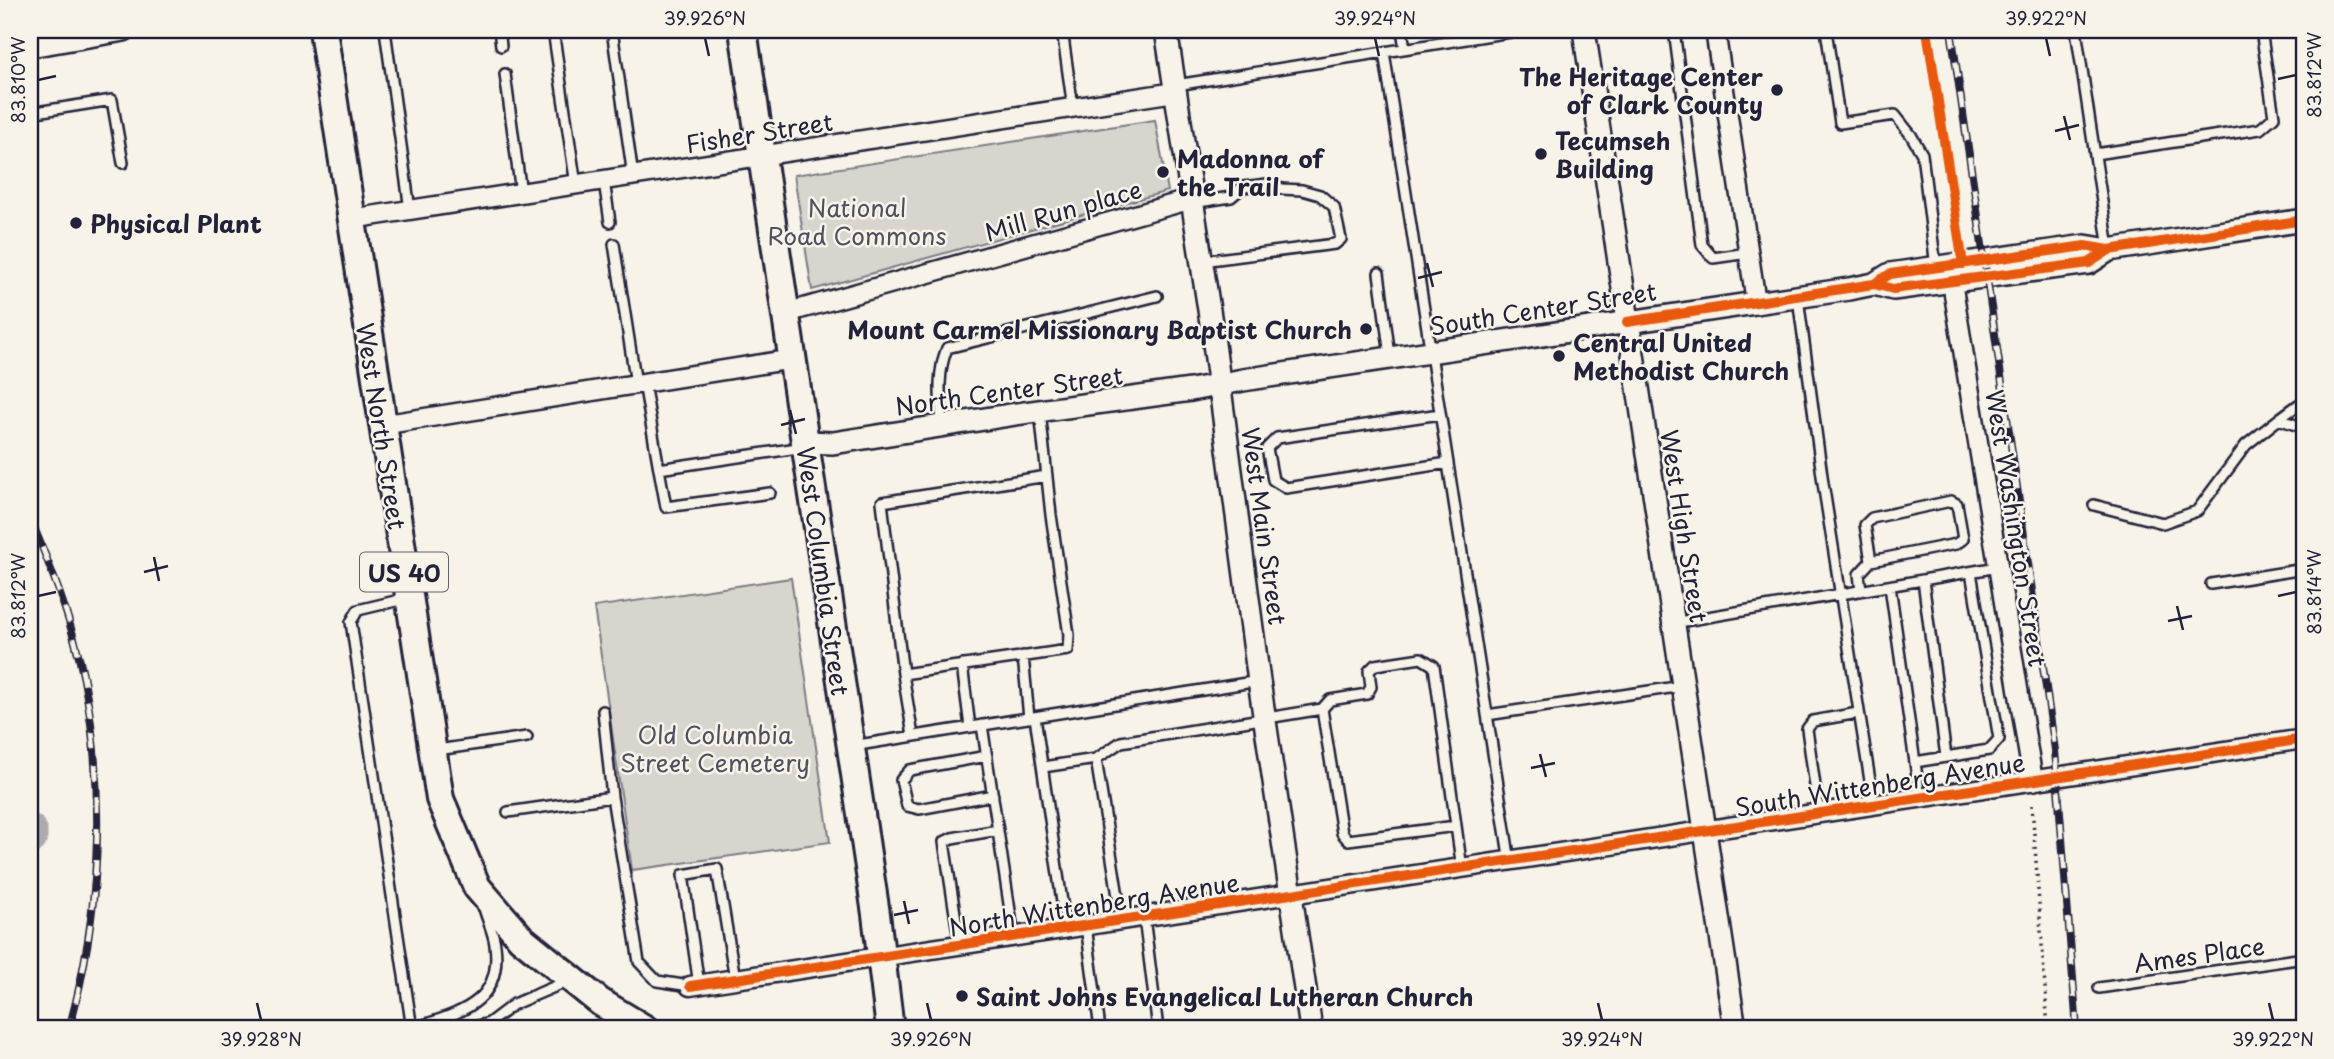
<svg xmlns="http://www.w3.org/2000/svg" width="2334" height="1059" font-family="'Playpen Sans',sans-serif">
  <rect width="100%" height="100%" fill="#f7f3e8"/>
  <filter id="ink" filterUnits="userSpaceOnUse"><feTurbulence type="fractalNoise" baseFrequency=".0143" numOctaves="2"/><feDisplacementMap in="SourceGraphic" scale="14" xChannelSelector="R" yChannelSelector="G"/><feConvolveMatrix kernelMatrix="1 2 1 2 8 2 1 2 1" color-interpolation-filters="sRGB"/></filter>
  <g filter="url(#ink)">
    <path fill="#d8d5cf" stroke="#7d7c85" stroke-width="2" d="M1155,120L1168,191L812,290L794,175Z
      M791,578L830,842L632,870L594,607Z"/>
    <g fill="none" stroke-linecap="round" stroke-linejoin="round">
      <path stroke="#aeabad" stroke-width="35" d="M30,831V837"/>
      <g stroke="#22223b" stroke-width="14">
        <path id="service" d="M385,30L410,210
          M499,30L501,46
          M553,30L576,185
          M612,30L633,176
          M1062,30L1073,108
          M1402,30L1405,48
          M1674,30L1702,245L1713,258L1748,253
          M1826,30L1840,123L1895,115L1911,135L1922,154L1936,267
          M2076,30L2109,248
          M1384,52L1510,862
          M505,74L521,193
          M1176,85L1523,30
          M30,113L112,100L123,163
          M2095,154L2260,129L2274,117L2261,30
          M604,181L610,222
          M1192,203L1231,197L1243,187L1267,184L1282,189L1302,190L1320,195L1334,207L1341,239L1335,244L1202,261
          M614,244L636,384
          M1379,273L1390,356
          M1798,298L1823,483L1874,806
          M644,383L659,469
          M2304,404L2298,405L2279,419L2304,428
          M1040,411L1051,515L1069,635L1068,650L903,674L882,502L1047,476
          M1440,414L1277,438L1267,448L1273,480L1286,488L1448,463
          M942,424C940,398 937,373 947,348L1157,296
          M770,493L666,507L659,469L804,447
          M2094,505L2163,523L2197,511L2246,445L2279,419
          M1923,580L1946,757
          M2211,584L2304,569
          M1890,586L1920,798
          M1861,591L1859,574L1871,561L1956,544L1963,539L1957,504L1951,501L1872,518L1865,525L1871,561
          M408,598L358,610L351,622L412,1029
          M1673,623L1998,567
          M1023,656L1029,718
          M962,665L970,727
          M903,674L913,736
          M1322,709L1342,833L1348,840L1456,826
          M603,711L612,797
          M1487,715L1683,686
          M1035,717L1066,929
          M982,725L1014,937
          M852,746L1259,681
          M437,750L527,737
          M987,756L910,770L901,780L907,806L919,809L993,795
          M1915,762L1989,750L1999,739L1971,572
          M1043,767L1096,759
          M508,812L612,797L639,962L657,981L690,986
          M1819,814L1807,729L1813,721L1858,713
          M1144,917L1158,1029
          M1122,921L1096,759L1121,742L1322,709L1330,700L1367,694L1371,687L1369,671L1375,665L1421,658L1434,666L1462,869
          M1086,926L1100,1029
          M960,946L944,842L952,838L998,830
          M699,985L683,875L717,869L735,979
          M2099,988L2304,958
          M412,1029C457,1013 503,1005 495,945C494,933 487,920 484,908
          M466,1029L489,1023L514,1004L568,981"/>
      </g>
      <g stroke="#22223b" stroke-width="23">
        <path id="minor" d="M1715,30L1756,302
          M351,219L1175,92
          M1952,282L2033,781
          M786,313L1192,199
          M381,425L793,359
          M690,986L2304,739"/>
      </g>
      <g stroke="#22223b" stroke-width="26">
        <path id="tertiary" d="M1166,30L1213,336L1259,681L1311,1029
          M1584,30L1735,1029
          M30,46L124,30
          M1874,284L1893,289L2089,263L2109,250
          M805,442L833,443L1016,414L1191,390L1243,380L1849,289L1874,284L1890,274L2085,246L2109,250L2304,220"/>
      </g>
      <g stroke="#22223b" stroke-width="32">
        <path id="primary" d="M323,30L440,799L477,887L521,938L600,1002L645,1029
          M743,30L876,914L890,1029"/>
      </g>
      <path stroke="#22223b" stroke-width="3.5" stroke-dasharray="2 5" stroke-linecap="butt" d="M2032,805L2048,1029"/>
      <use href="#service" stroke="#f7f3e8" stroke-width="9"/>
      <use href="#minor" stroke="#f7f3e8" stroke-width="18"/>
      <use href="#tertiary" stroke="#f7f3e8" stroke-width="21"/>
      <use href="#primary" stroke="#f7f3e8" stroke-width="26"/>
      <g stroke="#22223b" stroke-width="8">
        <path id="rail" d="M1951,30L2055,750L2077,1029
          M30,518C52,570 73,624 84,680C106,794 100,917 69,1029"/>
      </g>
      <use href="#rail" stroke="#f7f3e8" stroke-width="5" stroke-dasharray="16" stroke-linecap="butt"/>
      <g stroke="#f7f3e8" stroke-width="15">
        <path id="cycleway" d="M1927,30L1963,264
          M1874,284L1893,289L2089,263L2109,250
          M1627,322L1874,284L1890,274L2085,246L2109,250L2304,220
          M690,986L2304,739"/>
      </g>
      <use href="#cycleway" stroke="#e8590c" stroke-width="10"/>
    </g>
  </g>
  <path fill="none" stroke="#22223b" stroke-width="2.5" d="M705,38L709,56M1375,38L1379,56M2046,38L2050,56M2278,79L2296,75M38,80L56,76M2064,116L2070,140M2055,131L2079,125M1427,263L1433,287M1418,278L1442,272M790,410L796,434M781,425L805,419M154,557L159,581M144,572L168,566M38,596L56,592M2278,596L2296,592M2177,606L2183,630M2168,621L2192,616M1540,754L1546,777M1531,768L1555,763M904,901L909,924M894,915L918,910M257,1003L261,1020M927,1003L931,1020M1598,1003L1602,1020M2269,1003L2273,1020"/>
  <g fill="#22223b" stroke="#f7f3e8" stroke-width="2.5">
    <circle cx="1777" cy="90" r="7"/>
    <circle cx="1541" cy="154" r="7"/>
    <circle cx="1163" cy="172" r="7"/>
    <circle cx="76" cy="223" r="7"/>
    <circle cx="1366" cy="329" r="7"/>
    <circle cx="1559" cy="356" r="7"/>
    <circle cx="962" cy="996" r="7"/>
  </g>
  <g text-anchor="middle" dominant-baseline="central" stroke-width="5" stroke-linejoin="round" paint-order="stroke">
    <rect fill="#f7f3e8" stroke="#62616f" stroke-width="2" x="360" y="552.5" width="88" height="39" rx="5"/>
    <g font-size="23" font-weight="bold" fill="#22223b">
      <text x="404" y="572">US 40</text>
    </g>
    <g font-size="24" font-weight="bold" fill="#22223b" stroke="#f7f3e8" text-anchor="start">
      <text x="1763" y="76" text-anchor="end">The Heritage Center<tspan x="1763" dy="28">of Clark County</tspan></text>
      <text x="1555" y="140">Tecumseh<tspan x="1555" dy="28">Building</tspan></text>
      <text x="1177" y="158">Madonna of<tspan x="1177" dy="28">the Trail</tspan></text>
      <text x="90" y="223">Physical Plant</text>
      <text x="1352" y="329" text-anchor="end">Mount Carmel Missionary Baptist Church</text>
      <text x="1573" y="342">Central United<tspan x="1573" dy="28">Methodist Church</tspan></text>
      <text x="976" y="996">Saint Johns Evangelical Lutheran Church</text>
    </g>
    <g font-size="24" fill="#22223b" stroke="#f7f3e8">
      <text transform="translate(759 132) rotate(-9)">Fisher Street</text>
      <text transform="translate(1063 210) rotate(-16)">Mill Run place</text>
      <text transform="translate(1543 308) rotate(-9)">South Center Street</text>
      <text transform="translate(1009 390) rotate(-8)">North Center Street</text>
      <text transform="translate(382 426) rotate(81)">West North Street</text>
      <text transform="translate(1265 526) rotate(82)">West Main Street</text>
      <text transform="translate(1685 526) rotate(81)">West High Street</text>
      <text transform="translate(2017 528) rotate(81)">West Washington Street</text>
      <text transform="translate(824 571) rotate(82)">West Columbia Street</text>
      <text transform="translate(1880 784) rotate(-9)">South Wittenberg Avenue</text>
      <text transform="translate(1094 904) rotate(-9)">North Wittenberg Avenue</text>
      <text transform="translate(2199 954) rotate(-8)">Ames Place</text>
    </g>
    <g font-size="24" fill="#504f60" stroke="#f7f3e8">
      <text x="857" y="207">National<tspan x="857" dy="28">Road Commons</tspan></text>
      <text x="715" y="734">Old Columbia<tspan x="715" dy="28">Street Cemetery</tspan></text>
    </g>
  </g>
  <rect width="2334" height="1059" fill="none" stroke="#f7f3e8" stroke-width="77"/>
  <rect x="38" y="38" width="2258" height="982" fill="none" stroke="#22223b" stroke-width="2.5"/>
  <g font-size="18" text-anchor="middle" fill="#22223b">
    <text x="705" y="25">39.926°N</text>
    <text x="1375" y="25">39.924°N</text>
    <text x="2046" y="25">39.922°N</text>
    <text transform="translate(2315 75) rotate(-90)" y="6">83.812°W</text>
    <text transform="translate(19 80) rotate(-90)" y="6">83.810°W</text>
    <text transform="translate(2315 592) rotate(-90)" y="6">83.814°W</text>
    <text transform="translate(19 596) rotate(-90)" y="6">83.812°W</text>
    <text x="261" y="1046">39.928°N</text>
    <text x="931" y="1046">39.926°N</text>
    <text x="1602" y="1046">39.924°N</text>
    <text x="2273" y="1046">39.922°N</text>
  </g>
</svg>
